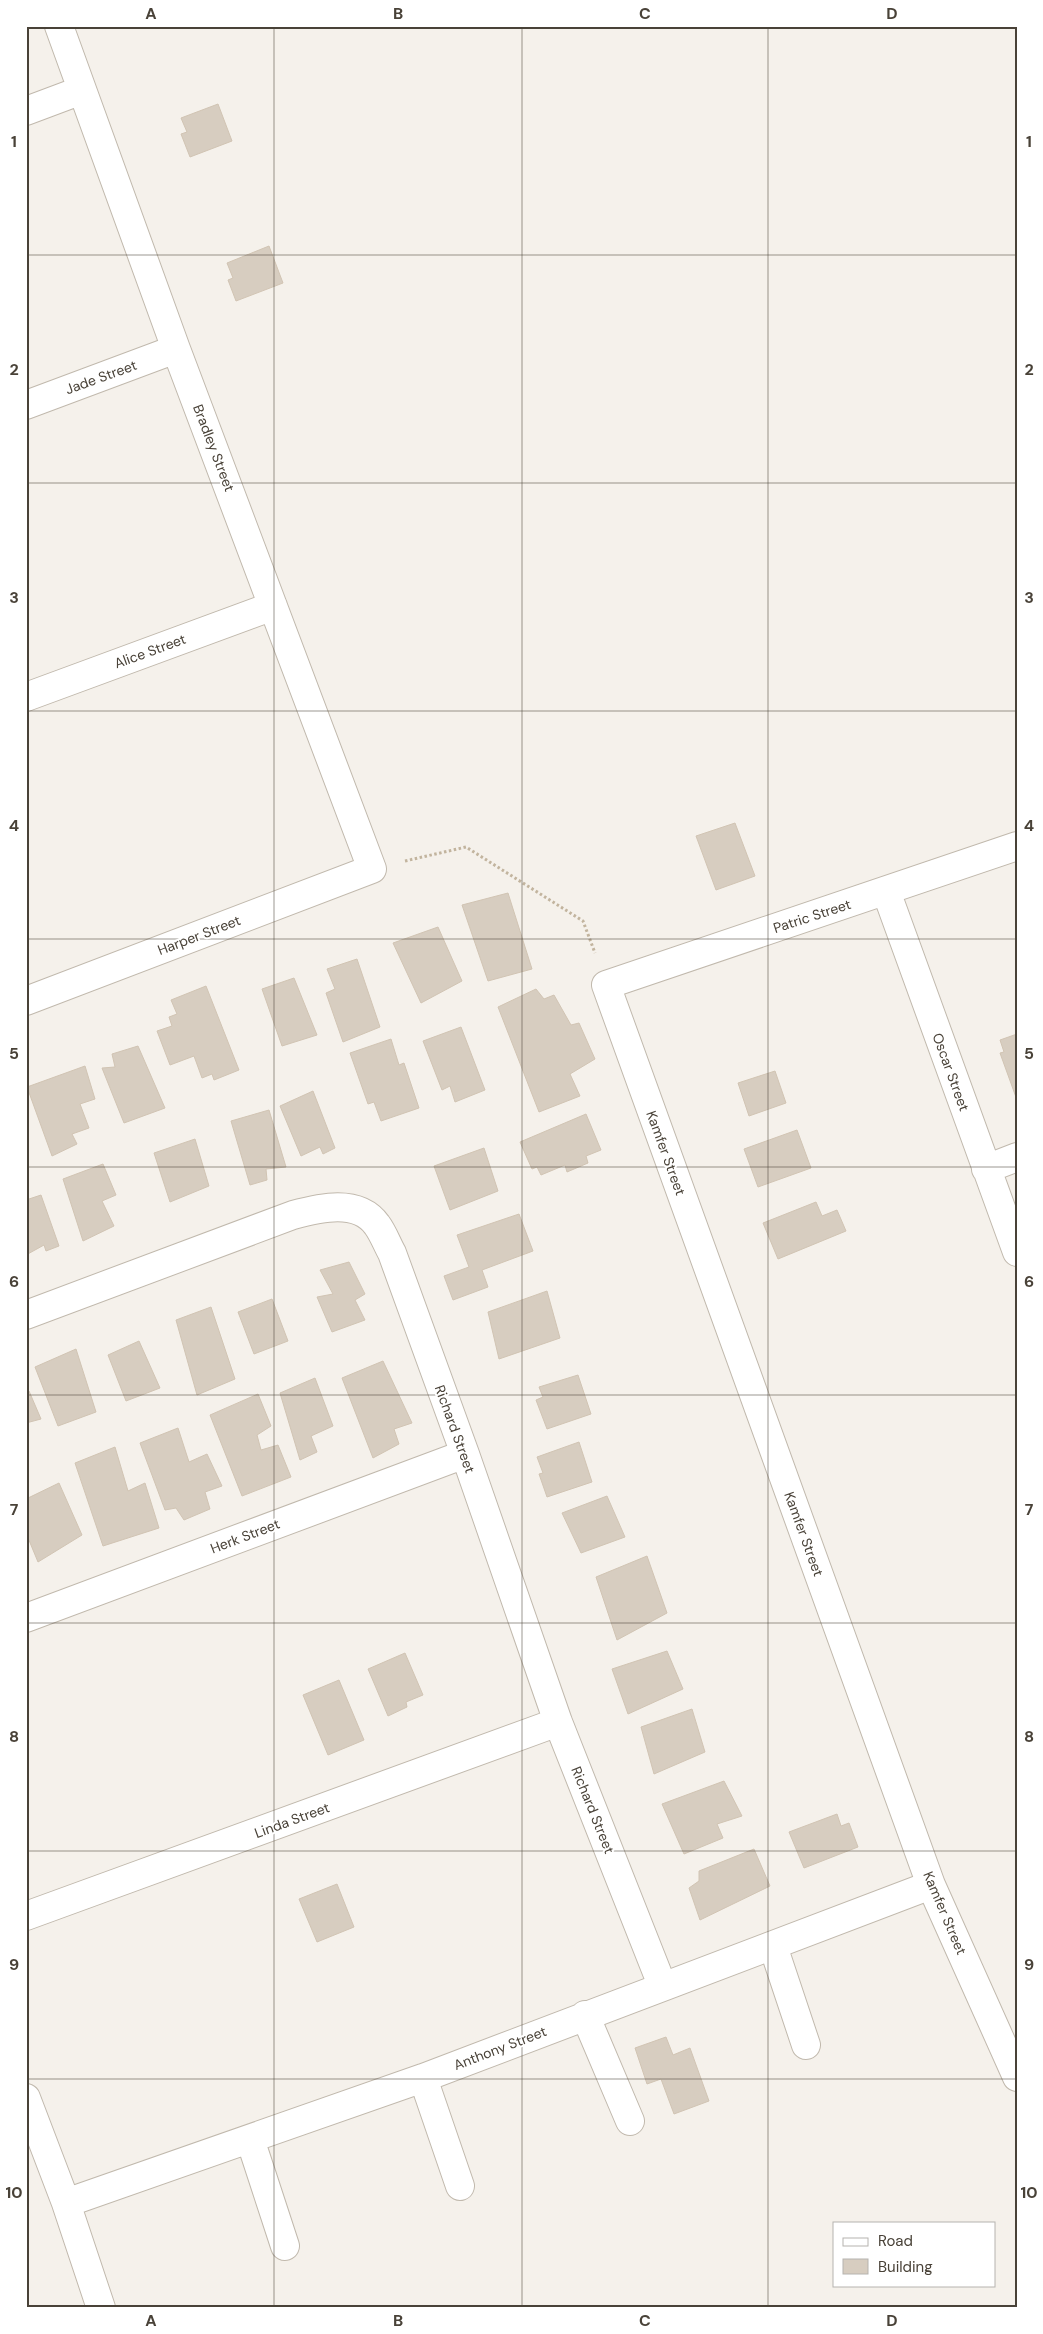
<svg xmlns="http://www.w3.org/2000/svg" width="1043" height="2334" font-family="'DM Sans',sans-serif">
  <rect width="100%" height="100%" fill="#f5f1eb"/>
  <path fill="#d7cdc0" stroke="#d1c4b3" d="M218,104L232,141L190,157L181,134L187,132L181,118Z
    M269,246L283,283L236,301L228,280L233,278L227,263Z
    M735,823L755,876L716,890L696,836Z
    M508,893L532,969L488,981L462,905Z
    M438,927L462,981L421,1003L393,943Z
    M357,959L380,1027L343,1042L326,993L335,989L327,969Z
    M294,978L317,1035L282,1046L262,989Z
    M206,986L239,1070L214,1080L212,1074L202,1078L194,1056L170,1065L157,1031L172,1026L169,1017L177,1014L171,1000Z
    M536,989L544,999L554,995L571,1025L579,1023L595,1059L570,1074L580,1096L539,1112L498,1007Z
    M461,1027L485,1090L455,1102L450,1086L442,1090L423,1041Z
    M1017,1034V1100L1000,1053L1004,1052L1000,1040Z
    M391,1039L399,1065L404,1063L419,1108L381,1121L374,1102L368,1104L350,1053Z
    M138,1046L165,1108L124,1123L102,1068L115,1067L112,1054Z
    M85,1066L95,1099L80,1104L89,1128L72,1134L77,1144L52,1156L27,1087Z
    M775,1071L786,1103L749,1116L738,1083Z
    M313,1091L335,1148L323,1154L320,1147L301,1156L280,1106Z
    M269,1110L286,1167L266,1169L267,1180L250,1185L231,1121Z
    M586,1114L601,1150L586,1156L588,1163L567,1172L565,1165L541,1175L537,1167L532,1169L520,1142Z
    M797,1130L811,1168L758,1187L744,1149Z
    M195,1139L209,1186L170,1202L154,1153Z
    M484,1148L498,1191L450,1210L434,1166Z
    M103,1164L116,1195L102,1201L114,1226L83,1241L63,1179Z
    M41,1195L59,1246L46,1251L44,1245L26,1255V1200Z
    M816,1202L822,1216L837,1210L846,1231L778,1259L763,1223Z
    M519,1214L533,1251L482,1270L488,1287L453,1300L444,1276L469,1267L457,1235Z
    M349,1262L365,1294L355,1300L365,1320L332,1332L317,1297L333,1294L320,1270Z
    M547,1291L560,1338L499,1359L488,1312Z
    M272,1299L288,1341L254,1354L238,1312Z
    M211,1307L235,1379L197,1395L176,1320Z
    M139,1341L160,1388L126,1401L108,1355Z
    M76,1349L96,1412L58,1426L35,1367Z
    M383,1361L412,1423L394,1429L399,1444L373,1458L342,1378Z
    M578,1375L591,1414L547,1429L536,1400L543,1397L539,1387Z
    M315,1378L333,1426L311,1436L317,1452L300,1460L280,1393Z
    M29,1391L41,1419L26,1423V1392Z
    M258,1394L271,1426L257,1435L261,1450L278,1445L291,1477L242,1496L210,1415Z
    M178,1428L189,1462L207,1454L222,1486L205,1492L210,1509L184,1520L176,1508L165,1510L140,1443Z
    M579,1442L592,1482L547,1497L539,1474L543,1473L537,1457Z
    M115,1447L128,1491L145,1483L159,1528L103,1546L75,1463Z
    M59,1483L82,1535L38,1562L26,1533V1499Z
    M607,1496L625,1537L581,1553L562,1513Z
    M647,1556L667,1613L617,1640L596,1577Z
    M667,1651L683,1689L628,1714L612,1669Z
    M405,1653L423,1695L406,1702L407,1707L388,1716L368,1669Z
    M339,1680L364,1740L328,1755L303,1695Z
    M692,1709L705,1752L654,1774L641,1727Z
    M724,1781L742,1816L717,1824L723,1838L684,1854L662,1804Z
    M837,1814L841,1826L849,1823L858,1847L804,1868L789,1832Z
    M754,1849L770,1886L700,1920L689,1888L699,1881V1871Z
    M337,1884L354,1927L317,1942L299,1899Z
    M666,2037L673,2055L690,2048L709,2101L674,2114L661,2079L647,2084L635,2048Z"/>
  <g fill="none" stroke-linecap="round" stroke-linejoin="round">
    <g stroke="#c1b9ad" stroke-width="30">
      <path id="minor" d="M26,111L82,90
        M26,405L176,349
        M26,697L273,606
        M1017,846L606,985L931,1885L1017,2077
        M886,891L1017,1252
        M26,1001L372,869L176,349L59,26
        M986,1169L1017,1157
        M26,1315L293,1215C319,1208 358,1198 377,1225C383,1233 387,1244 392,1253L465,1454L558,1722L662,1985
        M26,1618L465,1454
        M26,1916L558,1722
        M773,1946L806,2045
        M585,2015L630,2121
        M423,2078L460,2186
        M26,2098L66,2203L101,2308
        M250,2139L285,2246
        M66,2203L423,2078L931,1885"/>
    </g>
    <path stroke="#c2b49e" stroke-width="3" stroke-dasharray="2.5 2.5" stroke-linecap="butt" d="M405,861L466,847L583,921L595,953"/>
    <use href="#minor" stroke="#fff" stroke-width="28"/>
  </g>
  <path fill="none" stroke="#494238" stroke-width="1" stroke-opacity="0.55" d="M274,26V2308M522,26V2308M768,26V2308M26,255H1017M26,483H1017M26,711H1017M26,939H1017M26,1167H1017M26,1395H1017M26,1623H1017M26,1851H1017M26,2079H1017"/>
  <g text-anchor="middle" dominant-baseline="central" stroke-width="4" stroke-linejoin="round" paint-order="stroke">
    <g font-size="14" fill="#494238" stroke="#fff">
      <text transform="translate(101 377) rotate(-20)">Jade Street</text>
      <text transform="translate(214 448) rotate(69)">Bradley Street</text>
      <text transform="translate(150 651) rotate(-20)">Alice Street</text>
      <text transform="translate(812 916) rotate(-18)">Patric Street</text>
      <text transform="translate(199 935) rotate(-21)">Harper Street</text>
      <text transform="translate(951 1072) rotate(70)">Oscar Street</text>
      <text transform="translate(666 1153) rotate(70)">Kamfer Street</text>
      <text transform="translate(455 1429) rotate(70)">Richard Street</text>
      <text transform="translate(804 1534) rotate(70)">Kamfer Street</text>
      <text transform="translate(245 1536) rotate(-21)">Herk Street</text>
      <text transform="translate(593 1810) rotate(68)">Richard Street</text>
      <text transform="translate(292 1820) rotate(-20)">Linda Street</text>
      <text transform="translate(945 1913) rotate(67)">Kamfer Street</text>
      <text transform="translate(500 2048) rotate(-21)">Anthony Street</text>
    </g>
  </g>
  <rect width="1043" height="2334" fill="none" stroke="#ffffff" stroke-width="55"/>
  <rect x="833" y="2222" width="162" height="65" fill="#ffffff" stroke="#b6b3af"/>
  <rect x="843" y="2238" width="25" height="8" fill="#ffffff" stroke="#b6b3af"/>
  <text x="878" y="2246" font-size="15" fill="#494238">Road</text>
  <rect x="843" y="2259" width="25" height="15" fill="#d7cdc0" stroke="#b6b3af"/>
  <text x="878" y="2272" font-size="15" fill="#494238">Building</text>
  <rect x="28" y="28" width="988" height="2278" fill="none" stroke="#494238" stroke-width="2"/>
  <g font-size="16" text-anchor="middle" font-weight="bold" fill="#494238">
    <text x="151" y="19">A</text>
    <text x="398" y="19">B</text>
    <text x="645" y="19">C</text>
    <text x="892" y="19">D</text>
    <text x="14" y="147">1</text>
    <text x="1029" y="147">1</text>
    <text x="14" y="375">2</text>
    <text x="1029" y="375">2</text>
    <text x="14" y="603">3</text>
    <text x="1029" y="603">3</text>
    <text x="14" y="831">4</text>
    <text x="1029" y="831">4</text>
    <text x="14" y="1059">5</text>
    <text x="1029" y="1059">5</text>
    <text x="14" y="1287">6</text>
    <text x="1029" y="1287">6</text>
    <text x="14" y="1515">7</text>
    <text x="1029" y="1515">7</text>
    <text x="14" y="1742">8</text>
    <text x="1029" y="1742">8</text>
    <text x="14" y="1970">9</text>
    <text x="1029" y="1970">9</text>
    <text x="14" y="2198">10</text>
    <text x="1029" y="2198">10</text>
    <text x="151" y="2326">A</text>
    <text x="398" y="2326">B</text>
    <text x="645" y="2326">C</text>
    <text x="892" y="2326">D</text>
  </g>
</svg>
